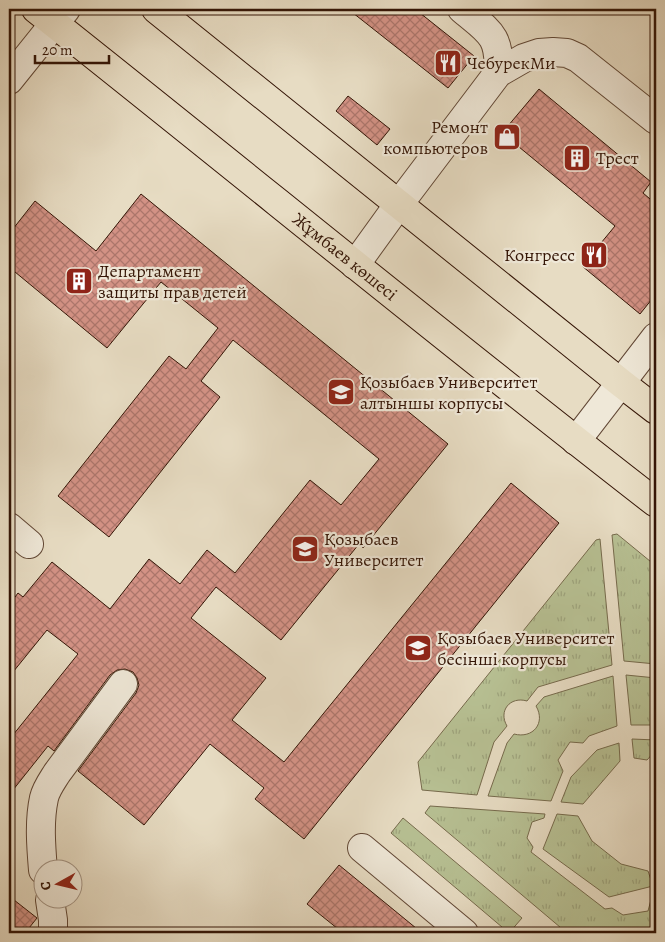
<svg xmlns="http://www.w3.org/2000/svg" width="665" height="942" font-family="Alegreya,serif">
  <defs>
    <pattern id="grass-tufts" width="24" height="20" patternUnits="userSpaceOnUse" patternTransform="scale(1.25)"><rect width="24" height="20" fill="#b7c093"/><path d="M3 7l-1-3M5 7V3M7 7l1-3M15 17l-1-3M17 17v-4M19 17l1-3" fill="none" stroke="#9ea47d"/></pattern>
    <pattern id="building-cross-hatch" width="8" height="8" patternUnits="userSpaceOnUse" patternTransform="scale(1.25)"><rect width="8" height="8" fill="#d39285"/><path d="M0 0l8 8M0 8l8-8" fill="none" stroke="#ac766b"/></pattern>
  </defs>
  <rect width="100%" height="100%" fill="#e7dcc3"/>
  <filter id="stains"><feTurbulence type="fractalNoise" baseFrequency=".004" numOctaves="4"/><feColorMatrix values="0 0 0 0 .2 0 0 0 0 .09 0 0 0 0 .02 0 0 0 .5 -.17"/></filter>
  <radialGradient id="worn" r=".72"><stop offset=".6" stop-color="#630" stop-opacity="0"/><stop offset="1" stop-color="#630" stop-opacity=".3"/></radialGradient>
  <path fill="url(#grass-tufts)" stroke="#766a4c" d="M617,534L656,566V664L624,661L612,535Z
    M600,539L612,665L538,687L527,701C510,696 498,711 507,726L494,742L477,795L422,790L418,762L596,540Z
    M626,675L656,678V725H631Z
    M613,676L617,726L589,736L583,743L570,742L558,760L563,771L551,801L488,796L507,743L514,734C533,739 546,723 536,706L544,697Z
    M632,739L656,740V750L647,760L634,758Z
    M619,743L620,761L583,804L561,802L571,777L597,750Z
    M430,806L545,814L544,818L532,822L527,838L533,847L531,852L605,909L612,908L623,915L648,911L652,896L655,895L656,933H567L425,813Z
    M557,814L578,816L592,841L621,864L648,871L653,886L609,897L543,849Z
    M403,818L522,918L509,933L391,833Z"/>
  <path fill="url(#building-cross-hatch)" stroke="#341506" d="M348,9H415L474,56L448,88Z
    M539,89L651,182L643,193L656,204V294L640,314L582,266L615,226L502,133Z
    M348,96L390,129L377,145L336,111Z
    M141,194L448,444L363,548L359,544L281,640L216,587L191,618L266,678L232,720L284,762L511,483L559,523L304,839L255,799L264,788L210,744L144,825L78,771L136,693L139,685L137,678L133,672L125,669L117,670L110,675L54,751L48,746L9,795V740L78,654L47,630L9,677V605L18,593L23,597L52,562L110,609L149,559L180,584L207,550L235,573L310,480L341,505L379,459L233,340L201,381L220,397L109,537L58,496L169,356L186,369L218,328L161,282L107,348L9,267V234L35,201L96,251Z
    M339,865L422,933H343L307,904Z
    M9,896L37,918L25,933H9Z"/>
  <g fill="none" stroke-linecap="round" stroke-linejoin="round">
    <g stroke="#614735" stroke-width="30">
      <path id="minor" d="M462,9C488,31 501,35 498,73
        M9,80L66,9
        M355,265L399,204L498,73L524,58L539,53L553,52L567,53L578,58L656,120
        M576,441L656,337
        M9,527L29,544
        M362,848L464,933
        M43,870C41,846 39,821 44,798C46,789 52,781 57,773L123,684
        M50,900L53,920V933"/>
    </g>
    <g stroke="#341506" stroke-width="30">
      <g id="major">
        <path id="s1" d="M36,9C243,173 447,341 656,503"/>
        <path d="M156,9L621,383L656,410"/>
      </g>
    </g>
    <use href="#minor" stroke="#efe8d8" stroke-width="28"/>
    <use href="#major" stroke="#e7dcc3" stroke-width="28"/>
  </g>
  <defs>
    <g id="restaurant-square" transform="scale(1.4375)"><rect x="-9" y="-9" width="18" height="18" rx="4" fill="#8f2418" stroke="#efe8d8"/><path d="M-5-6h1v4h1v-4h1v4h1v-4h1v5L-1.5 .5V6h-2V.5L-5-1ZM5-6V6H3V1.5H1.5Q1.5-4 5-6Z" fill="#fff"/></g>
    <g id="shop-square" transform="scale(1.4375)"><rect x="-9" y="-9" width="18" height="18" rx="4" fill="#8f2418" stroke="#efe8d8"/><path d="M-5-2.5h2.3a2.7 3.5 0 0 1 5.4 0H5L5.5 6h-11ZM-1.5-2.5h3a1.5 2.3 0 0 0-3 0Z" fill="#fff"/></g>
    <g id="building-square" transform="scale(1.4375)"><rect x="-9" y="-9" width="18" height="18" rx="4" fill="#8f2418" stroke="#efe8d8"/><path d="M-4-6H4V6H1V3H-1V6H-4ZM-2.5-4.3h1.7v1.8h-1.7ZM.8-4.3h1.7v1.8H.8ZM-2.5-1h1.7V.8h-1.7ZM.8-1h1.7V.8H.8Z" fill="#fff"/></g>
    <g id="university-square" transform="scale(1.4375)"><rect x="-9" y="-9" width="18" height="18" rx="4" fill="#8f2418" stroke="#efe8d8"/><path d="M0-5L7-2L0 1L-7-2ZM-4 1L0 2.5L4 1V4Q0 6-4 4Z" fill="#fff"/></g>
  </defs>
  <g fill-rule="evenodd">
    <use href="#restaurant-square" x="448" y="63"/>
    <use href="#shop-square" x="507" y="137"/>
    <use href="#building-square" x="577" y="158"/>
    <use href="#restaurant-square" x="594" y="255"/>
    <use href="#building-square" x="79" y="281"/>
    <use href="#university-square" x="341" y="392"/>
    <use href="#university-square" x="305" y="549"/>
    <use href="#university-square" x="418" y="648"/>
  </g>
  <g text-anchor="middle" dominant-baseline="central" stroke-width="4.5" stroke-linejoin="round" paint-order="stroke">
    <g font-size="18" fill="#341506" stroke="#efe8d8" text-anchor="start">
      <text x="467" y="63">ЧебурекМи</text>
      <text x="488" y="127" text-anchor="end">Ремонт<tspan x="488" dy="21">компьютеров</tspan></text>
      <text x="596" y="158">Трест</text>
      <text x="575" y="255" text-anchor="end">Конгресс</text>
      <text x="98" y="271">Департамент<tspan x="98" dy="21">защиты прав детей</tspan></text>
      <text x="360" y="382">Қозыбаев Университет<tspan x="360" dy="21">алтыншы корпусы</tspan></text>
      <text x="324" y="539">Қозыбаев<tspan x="324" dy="21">Университет</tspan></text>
      <text x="437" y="638">Қозыбаев Университет<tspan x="437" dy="21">бесінші корпусы</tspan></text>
    </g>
    <g font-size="18" fill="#341506" stroke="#efe8d8">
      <text stroke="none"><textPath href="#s1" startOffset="396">Жұмбаев көшесі</textPath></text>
    </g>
  </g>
  <rect width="665" height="942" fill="none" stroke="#e7dcc3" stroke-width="30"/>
  <rect x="10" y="10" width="645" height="922" fill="none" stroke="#341506" stroke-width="2.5"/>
  <rect x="15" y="15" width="635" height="912" fill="none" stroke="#341506"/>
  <g transform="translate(58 884) rotate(262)"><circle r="24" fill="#efe8d8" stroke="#a49484"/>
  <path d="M0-4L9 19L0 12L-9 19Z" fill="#8f2418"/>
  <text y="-8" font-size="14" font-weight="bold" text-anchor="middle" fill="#341506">С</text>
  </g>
  <path d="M35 55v8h74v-8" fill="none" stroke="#341506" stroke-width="2.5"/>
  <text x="42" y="55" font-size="15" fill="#341506" stroke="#efe8d8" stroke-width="4" paint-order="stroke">20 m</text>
  <rect width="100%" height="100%" filter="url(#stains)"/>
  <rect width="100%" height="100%" fill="url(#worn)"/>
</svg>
